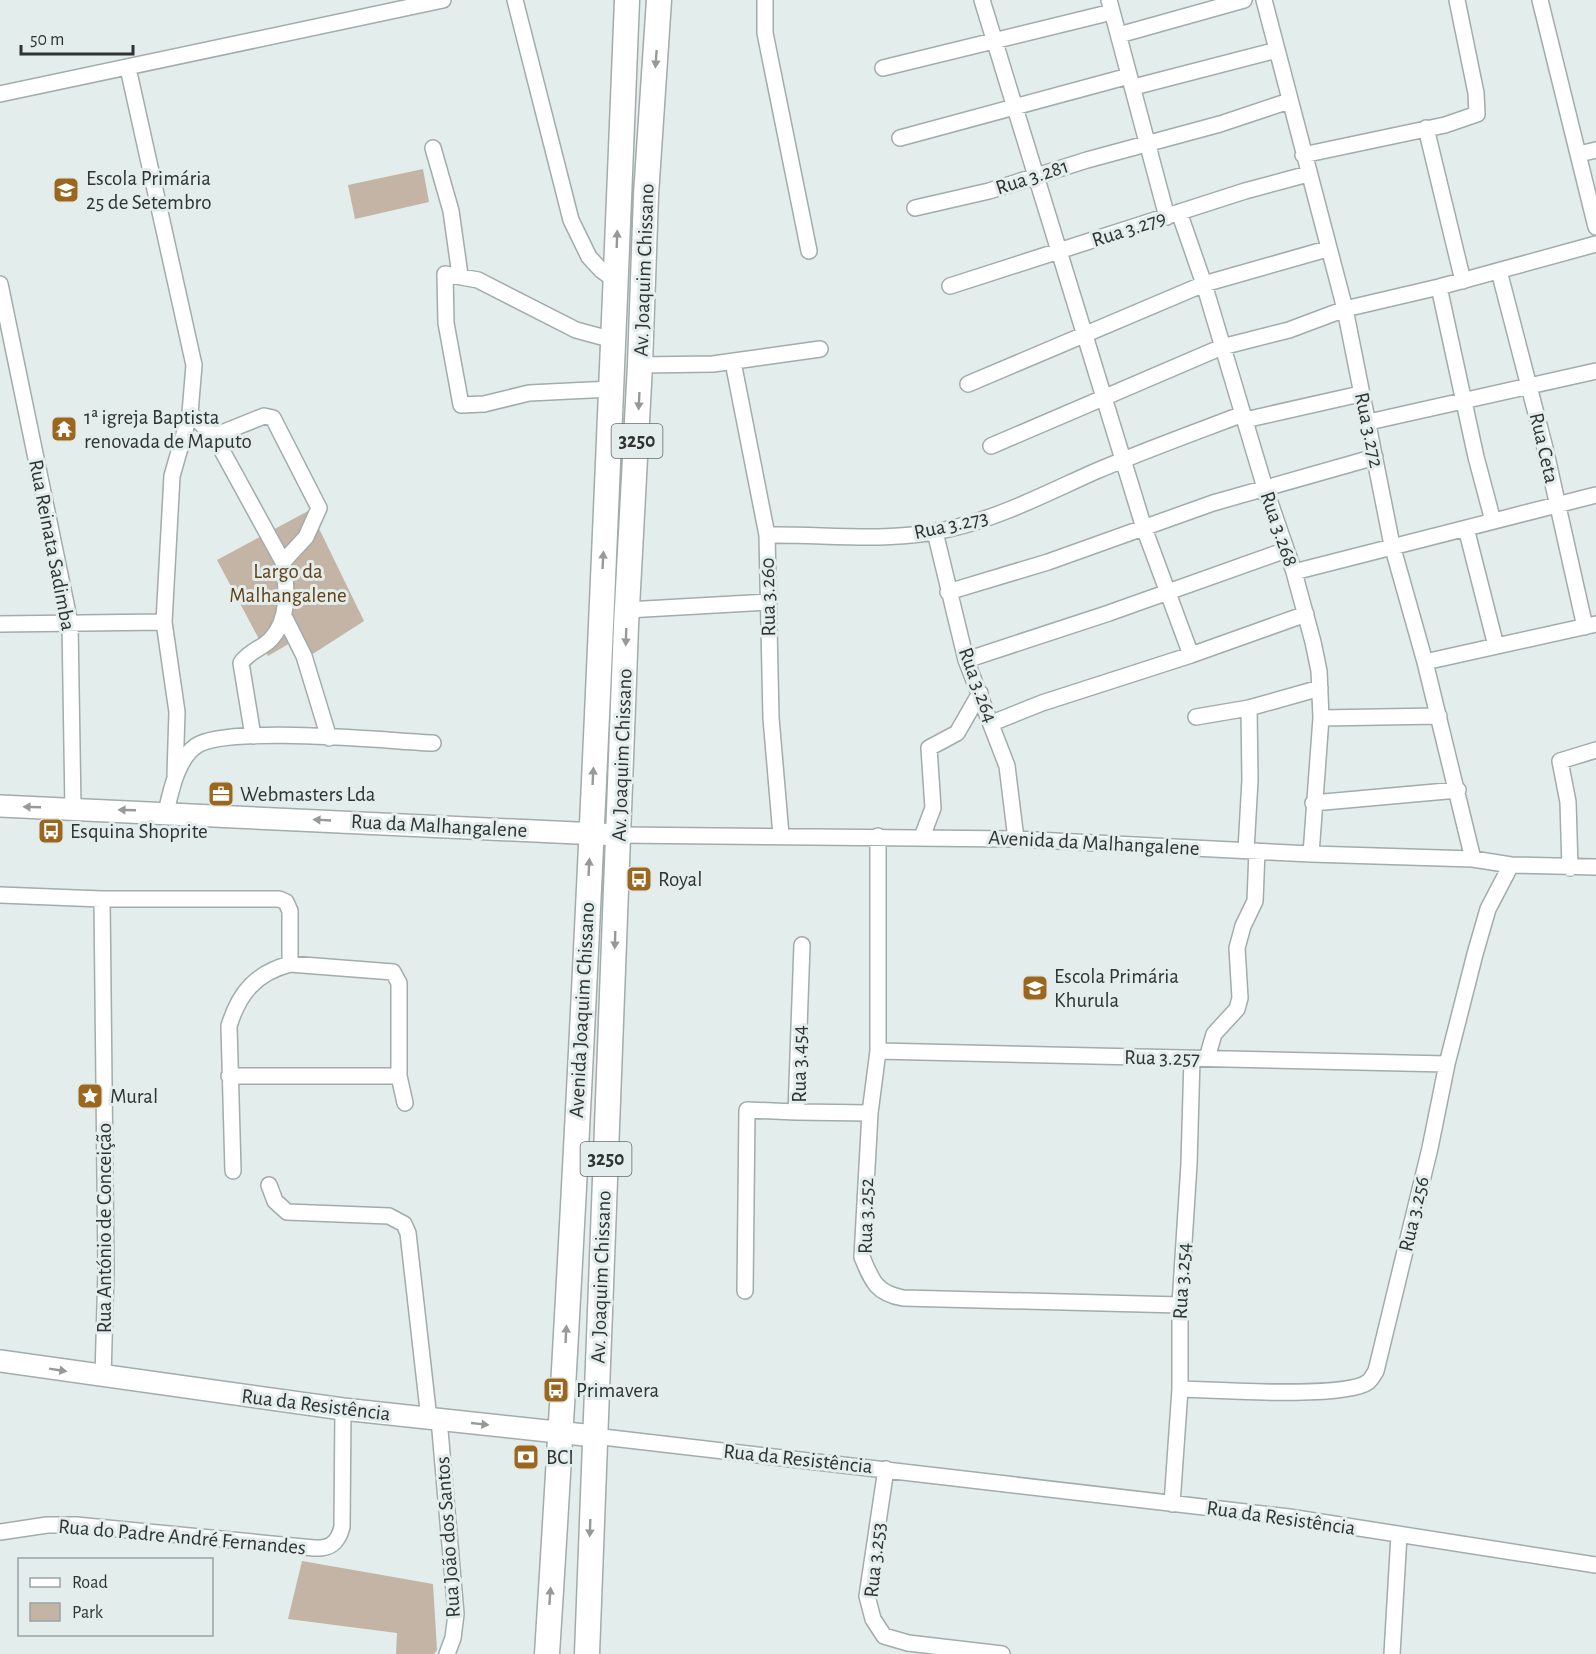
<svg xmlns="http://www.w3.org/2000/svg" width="1596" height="1654" font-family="'Alegreya Sans',sans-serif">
  <rect width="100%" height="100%" fill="#e2edec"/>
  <path fill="#c3b4a5" d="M423,169L429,202L355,219L348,185Z
    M310,510L364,621L308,657L297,639L268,656L217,560Z
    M302,1561L433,1584L437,1650L434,1654H396L397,1633L288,1619Z"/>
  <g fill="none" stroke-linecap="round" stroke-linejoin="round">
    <g stroke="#a1acab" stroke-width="18">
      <path id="street" d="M515,0L571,220L589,257L601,270L616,281
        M765,0V33L809,251
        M982,0L1144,528L1191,655
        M1109,0L1167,217
        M1264,0L1345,309L1392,545L1425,662L1473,859
        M1540,0L1596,227
        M1119,35L1244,0
        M128,68L194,365L190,413L172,476L164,622L177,712L175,775
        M883,68L1112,12
        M1134,87L1277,50
        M0,94L443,0
        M1426,128L1463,281
        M900,138L1129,76
        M433,148L451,211L460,275
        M1579,154L1596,150
        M1303,155L1445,125L1477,114L1476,93L1457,0
        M915,208L989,191L1087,160L1220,124L1289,101
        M1179,212L1204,284L1265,488L1294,572L1313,642L1319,671L1321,718L1311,854
        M1499,271L1545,448L1585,627
        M0,284L70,623L73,809
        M950,286L1245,191L1308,174
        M1439,287L1476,457L1493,521
        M733,362L767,535L771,718L781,835
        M640,365L713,364L820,349
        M968,384L1204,284L1327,249
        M611,389L529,393L484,404L461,405L446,323L445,274L478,280L576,330L613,340
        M190,413L214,436L283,562C287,587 290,620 270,640C261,649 249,651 241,663L253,736
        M1245,420L1360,394
        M1369,422L1596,371
        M214,436L264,416L273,418L319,508L306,537L283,562
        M991,446L1222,347L1289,330L1345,309L1439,287L1596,244
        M1466,528L1496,646
        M935,532L966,660L1007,766L1016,839
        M767,535C827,534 890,543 949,529C999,518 1047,493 1094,472C1143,451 1193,433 1243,414
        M1294,572L1596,495
        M948,592L1048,562L1213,503L1375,457
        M627,610L767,602
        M284,616L304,656L329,738
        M0,624L164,622
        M966,660L1109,613L1286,550
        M1425,662L1596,624
        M1196,717L1249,708L1320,688
        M1321,718L1439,716
        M992,723L1042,703L1191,655L1306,614
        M1313,803L1458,790
        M166,812C171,791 177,759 196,746C227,725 388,741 433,743
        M619,835L1016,839L1311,854L1473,859L1511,865L1596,867
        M878,836V1051L870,1113L862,1257C872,1281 876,1293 903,1298L1180,1305
        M922,837L933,808L929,748L957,733L980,693
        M1246,850L1250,780L1249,708
        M1570,868L1568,802L1560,761L1596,750
        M0,895L102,899H279L286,902L290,911V964
        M102,899L106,1270L103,1377
        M802,945L796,1112L870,1113
        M878,1051L1447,1064
        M1207,1058L1214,1034L1237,1009L1240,998L1237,948L1243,926L1255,901L1257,851
        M229,1076H399
        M233,1171L229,1026C239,993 256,973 290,964L393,972L399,983V1076L405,1103
        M269,1185L275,1201L287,1212L389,1216L404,1224L408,1233L429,1419
        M745,1291L747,1110L796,1112
        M1180,1389C1214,1390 1345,1399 1368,1382C1371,1380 1374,1374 1376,1371L1430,1148L1447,1064L1475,954L1488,909L1511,865
        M439,1419L456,1614L453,1638L447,1654
        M594,1436L1289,1517L1596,1565
        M886,1469L867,1596L873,1619L884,1636L908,1643L1002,1654
        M1172,1504L1180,1389V1305L1189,1164L1192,1059
        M0,1532L47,1525H76L314,1548C330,1549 338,1543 342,1527L343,1409
        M1392,1654L1399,1535"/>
    </g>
    <g stroke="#a1acab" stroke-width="24">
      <path id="secondary" d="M0,806L619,835
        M0,1361L343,1409L594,1436"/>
    </g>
    <g stroke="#a1acab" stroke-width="27">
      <path id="primary" d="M547,1654C582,1103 605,551 627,0
        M587,1654L626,626L640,365L646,195L659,0"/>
    </g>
    <use href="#street" stroke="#fff" stroke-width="15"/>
    <use href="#secondary" stroke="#fff" stroke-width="21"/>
    <use href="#primary" stroke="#fff" stroke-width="24"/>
  </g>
  <defs><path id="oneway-solid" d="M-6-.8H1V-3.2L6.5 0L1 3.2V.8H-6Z" transform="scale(1.5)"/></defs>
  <g fill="#979999">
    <use href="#oneway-solid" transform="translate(656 59) rotate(94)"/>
    <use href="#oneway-solid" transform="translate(617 239) rotate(-88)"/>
    <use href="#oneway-solid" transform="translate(639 401) rotate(93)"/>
    <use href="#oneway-solid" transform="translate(603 560) rotate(-87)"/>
    <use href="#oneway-solid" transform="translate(626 637) rotate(92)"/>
    <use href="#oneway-solid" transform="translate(593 776) rotate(-87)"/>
    <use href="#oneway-solid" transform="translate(32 807) rotate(-178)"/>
    <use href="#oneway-solid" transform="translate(127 810) rotate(-178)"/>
    <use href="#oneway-solid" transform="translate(322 820) rotate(-177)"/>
    <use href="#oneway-solid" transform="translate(589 867) rotate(-87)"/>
    <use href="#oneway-solid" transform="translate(615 940) rotate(92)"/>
    <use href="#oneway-solid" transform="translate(566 1334) rotate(-87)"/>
    <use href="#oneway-solid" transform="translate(58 1370) rotate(9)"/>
    <use href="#oneway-solid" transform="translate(480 1424) rotate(6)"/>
    <use href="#oneway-solid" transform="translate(590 1528) rotate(92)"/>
    <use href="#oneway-solid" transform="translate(550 1596) rotate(-86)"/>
  </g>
  <defs>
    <g id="school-square" transform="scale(1.35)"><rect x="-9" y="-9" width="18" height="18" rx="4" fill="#9b661d" stroke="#e2edec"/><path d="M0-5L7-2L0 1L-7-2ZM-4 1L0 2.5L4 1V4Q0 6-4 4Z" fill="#fff"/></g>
    <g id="temple-square" transform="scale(1.35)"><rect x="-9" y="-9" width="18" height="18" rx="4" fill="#9b661d" stroke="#e2edec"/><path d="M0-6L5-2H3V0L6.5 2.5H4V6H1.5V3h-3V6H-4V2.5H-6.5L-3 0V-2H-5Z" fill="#fff"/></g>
    <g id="office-square" transform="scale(1.35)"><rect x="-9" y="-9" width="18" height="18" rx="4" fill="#9b661d" stroke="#e2edec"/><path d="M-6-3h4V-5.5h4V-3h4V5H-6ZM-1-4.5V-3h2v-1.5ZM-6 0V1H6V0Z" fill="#fff"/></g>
    <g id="bus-square" transform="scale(1.35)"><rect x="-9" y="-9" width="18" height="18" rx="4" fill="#9b661d" stroke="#e2edec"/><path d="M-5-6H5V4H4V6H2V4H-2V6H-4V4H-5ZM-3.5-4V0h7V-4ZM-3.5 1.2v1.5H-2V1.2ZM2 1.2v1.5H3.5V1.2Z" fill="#fff"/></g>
    <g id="sight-square" transform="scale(1.35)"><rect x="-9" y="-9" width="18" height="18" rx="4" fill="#9b661d" stroke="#e2edec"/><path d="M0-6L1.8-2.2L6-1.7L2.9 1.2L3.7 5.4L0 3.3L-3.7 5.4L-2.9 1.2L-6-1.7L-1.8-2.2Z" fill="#fff"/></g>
    <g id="bank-square" transform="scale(1.35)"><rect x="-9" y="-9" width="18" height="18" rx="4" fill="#9b661d" stroke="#e2edec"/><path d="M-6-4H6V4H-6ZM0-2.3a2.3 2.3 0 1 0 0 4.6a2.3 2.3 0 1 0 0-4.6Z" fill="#fff"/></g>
  </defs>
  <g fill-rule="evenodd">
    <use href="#school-square" x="66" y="190"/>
    <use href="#temple-square" x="64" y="429"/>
    <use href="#office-square" x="221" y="794"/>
    <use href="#bus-square" x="51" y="831"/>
    <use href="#bus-square" x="639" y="879"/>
    <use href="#school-square" x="1035" y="988"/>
    <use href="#sight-square" x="90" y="1096"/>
    <use href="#bus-square" x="556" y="1390"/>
    <use href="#bank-square" x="526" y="1457"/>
  </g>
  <g text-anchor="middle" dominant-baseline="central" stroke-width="6" stroke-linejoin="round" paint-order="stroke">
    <g fill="#e2edec" stroke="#656b6a" stroke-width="1.5">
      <rect x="611.5" y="424" width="51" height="34" rx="4.5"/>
      <rect x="580.5" y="1142" width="51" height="34" rx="4.5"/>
    </g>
    <g font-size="20" font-weight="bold" fill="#2f3333">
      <text x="637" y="441">3250</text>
      <text x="606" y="1159">3250</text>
    </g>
    <g font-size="21" fill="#2f3333" stroke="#e2edec">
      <text transform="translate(1032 177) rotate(-18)">Rua 3.281</text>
      <text transform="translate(1129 229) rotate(-18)">Rua 3.279</text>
      <text transform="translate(644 270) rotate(-88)">Av. Joaquim Chissano</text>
      <text transform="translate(1369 430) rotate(78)">Rua 3.272</text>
      <text transform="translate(1544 448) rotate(77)">Rua Ceta</text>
      <text transform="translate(951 525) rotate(-12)">Rua 3.273</text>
      <text transform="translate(1279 529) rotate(71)">Rua 3.268</text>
      <text transform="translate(52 545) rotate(79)">Rua Reinata Sadimba</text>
      <text transform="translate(768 597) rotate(-91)">Rua 3.260</text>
      <text transform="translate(978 685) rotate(70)">Rua 3.264</text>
      <text transform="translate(622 755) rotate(-88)">Av. Joaquim Chissano</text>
      <text transform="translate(439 826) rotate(3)">Rua da Malhangalene</text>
      <text transform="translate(1094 843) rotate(3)">Avenida da Malhangalene</text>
      <text transform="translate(582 1010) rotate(-87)">Avenida Joaquim Chissano</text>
      <text transform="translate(1162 1058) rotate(1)">Rua 3.257</text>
      <text transform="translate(799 1064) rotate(-90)">Rua 3.454</text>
      <text transform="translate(1414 1214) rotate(-77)">Rua 3.256</text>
      <text transform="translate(866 1216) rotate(-89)">Rua 3.252</text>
      <text transform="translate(104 1228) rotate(-90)">Rua António de Conceição</text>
      <text transform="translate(601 1277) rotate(-88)">Av. Joaquim Chissano</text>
      <text transform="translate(1182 1281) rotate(-87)">Rua 3.254</text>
      <text transform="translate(316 1405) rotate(7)">Rua da Resistência</text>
      <text transform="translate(798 1459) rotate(6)">Rua da Resistência</text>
      <text transform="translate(1281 1518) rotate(8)">Rua da Resistência</text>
      <text transform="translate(182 1537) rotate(5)">Rua do Padre André Fernandes</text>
      <text transform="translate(448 1537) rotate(-94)">Rua João dos Santos</text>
      <text transform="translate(875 1560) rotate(-84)">Rua 3.253</text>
    </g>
    <g font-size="21" fill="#2f3333" stroke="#e2edec" text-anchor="start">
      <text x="86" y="178">Escola Primária<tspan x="86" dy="24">25 de Setembro</tspan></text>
      <text x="84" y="417">1ª igreja Baptista<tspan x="84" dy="24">renovada de Maputo</tspan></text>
      <text x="240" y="794">Webmasters Lda</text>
      <text x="70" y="831">Esquina Shoprite</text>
      <text x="658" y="879">Royal</text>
      <text x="1054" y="976">Escola Primária<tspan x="1054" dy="24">Khurula</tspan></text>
      <text x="110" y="1096">Mural</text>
      <text x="576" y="1390">Primavera</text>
      <text x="546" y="1457">BCI</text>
    </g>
    <g font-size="21" fill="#613f13" stroke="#e2edec">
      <text x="288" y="571">Largo da<tspan x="288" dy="24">Malhangalene</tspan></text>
    </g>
  </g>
  <rect x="18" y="1558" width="195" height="78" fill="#e2edec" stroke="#9aa3a2" stroke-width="1.5"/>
  <rect x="30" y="1578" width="30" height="9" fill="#ffffff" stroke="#9aa3a2" stroke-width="1.5"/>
  <text x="72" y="1588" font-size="18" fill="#2f3333">Road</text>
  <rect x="30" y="1603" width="30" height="18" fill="#c3b4a5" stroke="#9aa3a2" stroke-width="1.5"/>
  <text x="72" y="1618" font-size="18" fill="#2f3333">Park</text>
  <path d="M21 45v9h112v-9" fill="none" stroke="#2f3333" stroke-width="3"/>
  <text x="30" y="45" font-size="18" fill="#2f3333" stroke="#e2edec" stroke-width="4.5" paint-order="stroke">50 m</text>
</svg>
